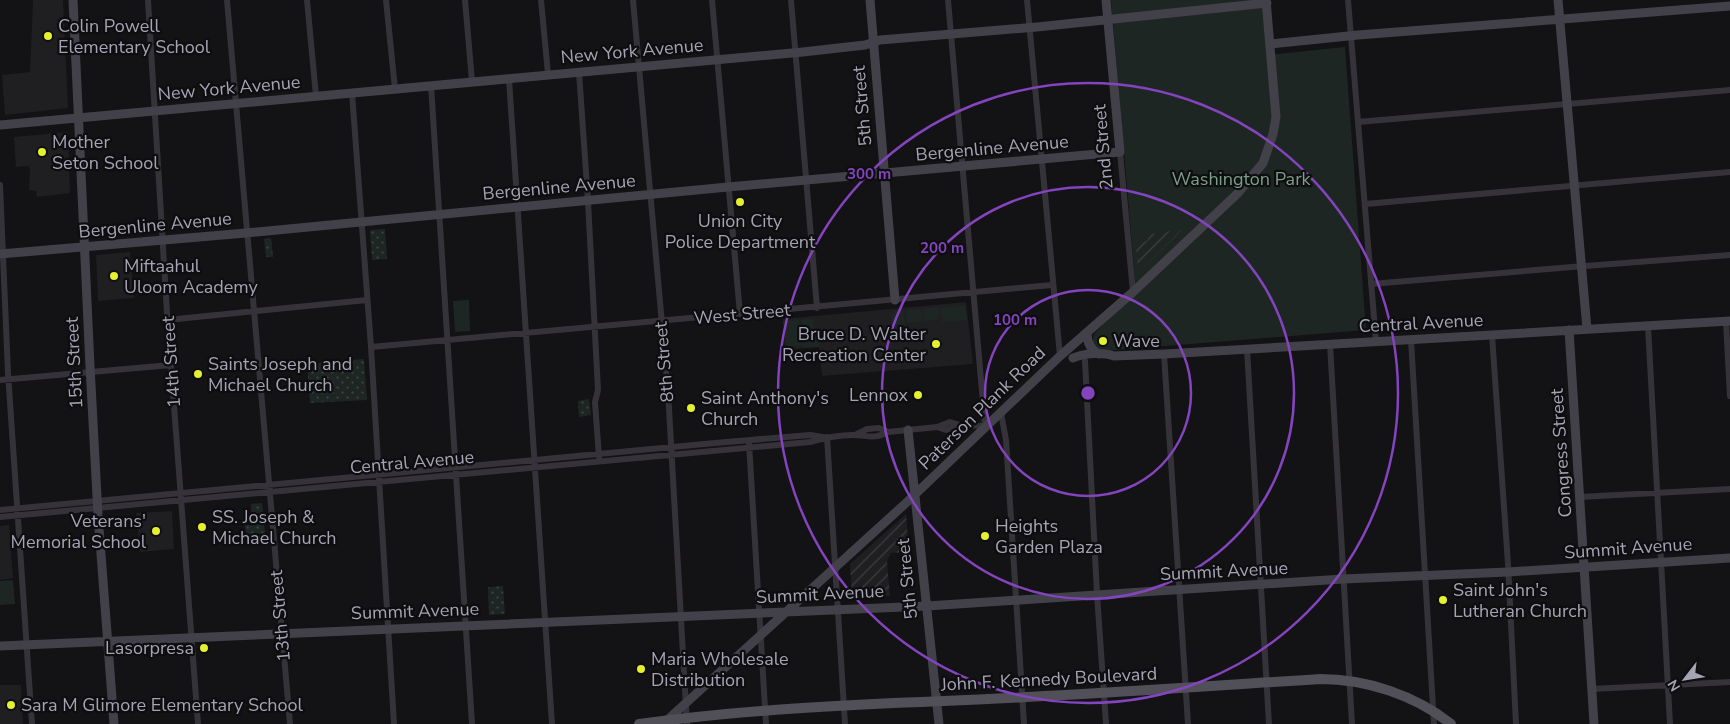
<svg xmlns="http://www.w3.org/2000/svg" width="1730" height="724" font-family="'Nunito Sans',sans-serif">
  <defs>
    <pattern id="industrial-furrows" width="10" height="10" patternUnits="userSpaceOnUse" patternTransform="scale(1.25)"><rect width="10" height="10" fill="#1f1e21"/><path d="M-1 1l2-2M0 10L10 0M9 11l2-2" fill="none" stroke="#3d3c3f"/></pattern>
    <pattern id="grass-dots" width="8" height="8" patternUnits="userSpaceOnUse" patternTransform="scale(1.25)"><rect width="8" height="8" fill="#1e2623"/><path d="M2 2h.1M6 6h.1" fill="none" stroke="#3c4241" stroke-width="1.8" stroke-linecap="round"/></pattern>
    <pattern id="garden-furrows" width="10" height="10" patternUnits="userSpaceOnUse" patternTransform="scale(1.25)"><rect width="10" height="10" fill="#1e2623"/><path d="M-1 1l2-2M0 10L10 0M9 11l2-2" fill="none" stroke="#3c4241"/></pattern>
  </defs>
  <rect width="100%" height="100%" fill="#131214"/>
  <path fill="#1f1e21" d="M33,0H63L68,108L5,115L2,75L30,72Z
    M68,132L70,193L37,197L36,191L29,190L30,168L28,166L16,167L14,137Z
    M130,252L134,298L98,301L96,255Z
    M966,302L973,364L822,376L819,347L785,350L783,319Z
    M172,511L174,549L140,552L136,513Z
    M9,525L13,578L0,580V526Z
    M0,685H21L23,724H0Z"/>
  <path fill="url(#industrial-furrows)" d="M906,514L909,552L891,553L887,561L890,596L852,598L850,564Z"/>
  <path fill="url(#grass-dots)" d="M385,229L387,259L372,260L370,230Z
    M271,238L273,257H266L264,239Z
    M364,359L367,400L310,403L307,364Z
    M589,399L591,415L579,417L578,401Z
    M262,503L265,533L246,535L245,525H252L251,504Z
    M503,586L505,614L489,615L488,587Z"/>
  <path fill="#1e2623" d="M1111,0H1262L1267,55L1345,47L1366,330L1102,351L1097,349L1092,343L1094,334L1136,291Z
    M469,300L470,331L455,332L453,301Z
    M965,305L967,320L942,322L940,308Z
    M939,307L940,319L924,321L923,309Z
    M921,309L923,321L907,323L906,310Z
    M904,310L905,325H892L890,312Z
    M813,319L814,331L802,332L801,320Z
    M799,320L803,345L786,347L783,321Z
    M819,332L820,347L804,348L802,334Z
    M13,580L15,604L0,605V581Z"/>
  <path fill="url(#garden-furrows)" d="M1179,228L1182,230L1141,270L1138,269L1136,246L1148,240V234L1164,233Z"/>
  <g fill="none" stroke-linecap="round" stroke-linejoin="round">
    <path stroke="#353339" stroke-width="6" d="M148,0L167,313L198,724
      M227,0L290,724
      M307,0L316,96
      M386,0L395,89
      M465,0L472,81
      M541,0L548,74
      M633,0L668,391L687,724
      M712,0L740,314
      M791,0L817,308
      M1027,0L1060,356
      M1348,0L1376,342
      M579,72L588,201L598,390L595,402L599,457
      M509,79L552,724
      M431,85L472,724
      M352,93L371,347L394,724
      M1358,122L1730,90
      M1120,152L1133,292
      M0,185L8,373L32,724
      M1365,204L1730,172
      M1371,284L1572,267L1730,255
      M167,320L367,300
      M1726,322L1730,396
      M1648,326L1670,724
      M1492,335L1508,564L1516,724
      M1411,340L1434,724
      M1330,344L1352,724
      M371,347L1052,285
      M1247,349L1269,724
      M1164,354L1188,724
      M1085,361L1097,594L1106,724
      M0,380L171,365
      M1001,413L1006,440L1024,724
      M937,427L950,422L960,425L985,426L948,0
      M855,435L867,429L879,428L888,432L937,427L946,430L960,425
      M827,437L845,724
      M749,443L766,724
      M1580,497L1730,489
      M0,510L715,443L810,435L823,437
      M0,517L810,442C824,438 839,435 853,435C868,435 873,440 888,432
      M1592,689L1730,682"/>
    <path stroke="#424149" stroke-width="9" d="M73,0L90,366L98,515L114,724
      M870,0L895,300
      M1558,0L1587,329
      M1270,44L1358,35L1730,6
      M0,125L803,52L865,45L880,40L1037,27L1267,3
      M0,254L246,233L728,187L1120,152L1106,0
      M1569,330L1594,724
      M1087,333C1087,342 1091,350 1099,354
      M1073,358C1084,353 1103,352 1114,356L1164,354L1730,321
      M908,430L939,724
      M0,646L927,606L1343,579L1508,572L1730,558
      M665,722L906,503L1060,356L1133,292L1237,194L1263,163L1273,134L1276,117L1266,0"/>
    <path stroke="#514f58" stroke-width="10" d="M639,724C740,710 842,705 944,701C1070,696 1195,687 1320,679C1366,679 1415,695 1451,724"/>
  </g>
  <g fill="none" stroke="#8344bd" stroke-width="2.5">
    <circle cx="1088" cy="393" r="103"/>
    <circle cx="1088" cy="393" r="206"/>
    <circle cx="1088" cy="393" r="310"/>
  </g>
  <g fill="#e5f02e" stroke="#0e0d0f" stroke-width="2">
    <circle cx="48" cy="36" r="5"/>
    <circle cx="42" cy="152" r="5"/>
    <circle cx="740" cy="202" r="5"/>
    <circle cx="114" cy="276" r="5"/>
    <circle cx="1103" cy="341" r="5"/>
    <circle cx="936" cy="344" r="5"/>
    <circle cx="198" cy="374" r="5"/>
    <circle cx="918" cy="395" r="5"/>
    <circle cx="691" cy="408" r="5"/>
    <circle cx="202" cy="527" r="5"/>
    <circle cx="156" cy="531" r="5"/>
    <circle cx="985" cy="536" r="5"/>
    <circle cx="1443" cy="600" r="5"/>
    <circle cx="204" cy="648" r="5"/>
    <circle cx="641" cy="669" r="5"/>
    <circle cx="11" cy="705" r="5"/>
  </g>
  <g text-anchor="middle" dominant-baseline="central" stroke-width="4.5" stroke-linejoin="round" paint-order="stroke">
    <g font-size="18" fill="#a5a4b4" stroke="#0e0d0f" text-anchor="start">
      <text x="58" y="26">Colin Powell<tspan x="58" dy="21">Elementary School</tspan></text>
      <text x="52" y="142">Mother<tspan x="52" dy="21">Seton School</tspan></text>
      <text x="740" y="221" text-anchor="middle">Union City<tspan x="740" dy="21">Police Department</tspan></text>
      <text x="124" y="266">Miftaahul<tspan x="124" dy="21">Uloom Academy</tspan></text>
      <text x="926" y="334" text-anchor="end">Bruce D. Walter<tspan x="926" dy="21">Recreation Center</tspan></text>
      <text x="1113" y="341">Wave</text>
      <text x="208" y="364">Saints Joseph and<tspan x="208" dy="21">Michael Church</tspan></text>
      <text x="908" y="395" text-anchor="end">Lennox</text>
      <text x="701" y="398">Saint Anthony's<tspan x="701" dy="21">Church</tspan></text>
      <text x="212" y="517">SS. Joseph &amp;<tspan x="212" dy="21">Michael Church</tspan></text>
      <text x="146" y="521" text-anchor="end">Veterans'<tspan x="146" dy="21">Memorial School</tspan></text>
      <text x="995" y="526">Heights<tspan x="995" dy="21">Garden Plaza</tspan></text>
      <text x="1453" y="590">Saint John's<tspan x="1453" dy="21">Lutheran Church</tspan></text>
      <text x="194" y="648" text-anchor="end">Lasorpresa</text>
      <text x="651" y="659">Maria Wholesale<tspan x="651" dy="21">Distribution</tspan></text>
      <text x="21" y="705">Sara M Glimore Elementary School</text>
    </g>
    <g font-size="18" fill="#a5a4b4" stroke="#0e0d0f">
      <text transform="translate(632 51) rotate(-5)">New York Avenue</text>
      <text transform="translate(229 88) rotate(-5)">New York Avenue</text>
      <text transform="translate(862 106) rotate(-95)">5th Street</text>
      <text transform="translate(1103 147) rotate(-95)">2nd Street</text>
      <text transform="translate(992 148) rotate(-5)">Bergenline Avenue</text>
      <text transform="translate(559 187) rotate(-5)">Bergenline Avenue</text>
      <text transform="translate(155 225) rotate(-5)">Bergenline Avenue</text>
      <text transform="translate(742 314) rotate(-5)">West Street</text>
      <text transform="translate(1421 323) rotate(-3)">Central Avenue</text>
      <text transform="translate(171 362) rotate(-94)">14th Street</text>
      <text transform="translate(664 362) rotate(-95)">8th Street</text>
      <text transform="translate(74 363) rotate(-93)">15th Street</text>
      <text transform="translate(982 408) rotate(-44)">Paterson Plank Road</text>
      <text transform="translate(1561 453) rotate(-94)">Congress Street</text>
      <text transform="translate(412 462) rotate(-5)">Central Avenue</text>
      <text transform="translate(1628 548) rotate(-4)">Summit Avenue</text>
      <text transform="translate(1224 571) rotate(-3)">Summit Avenue</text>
      <text transform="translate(907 579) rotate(-96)">5th Street</text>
      <text transform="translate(820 594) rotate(-3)">Summit Avenue</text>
      <text transform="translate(415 611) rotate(-2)">Summit Avenue</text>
      <text transform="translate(280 616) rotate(-95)">13th Street</text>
      <text transform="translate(1049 679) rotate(-3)">John F. Kennedy Boulevard</text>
    </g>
    <g font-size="18" fill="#7b9f8b" stroke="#0e0d0f">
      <text x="1241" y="179">Washington Park</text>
    </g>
  </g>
  <circle cx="1088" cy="393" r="8" fill="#8344bd" stroke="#0e0d0f" stroke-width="2.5"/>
  <g font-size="15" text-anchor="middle" font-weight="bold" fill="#8344bd" stroke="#0e0d0f" stroke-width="4.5" stroke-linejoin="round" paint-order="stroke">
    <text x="869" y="179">300 m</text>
    <text x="942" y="253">200 m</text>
    <text x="1015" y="325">100 m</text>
  </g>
  <g transform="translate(1685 679) rotate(239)" stroke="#0e0d0f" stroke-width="4" paint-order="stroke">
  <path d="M0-4L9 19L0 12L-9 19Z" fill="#a5a4b4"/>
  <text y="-8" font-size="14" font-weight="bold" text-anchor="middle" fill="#a5a4b4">N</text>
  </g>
</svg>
